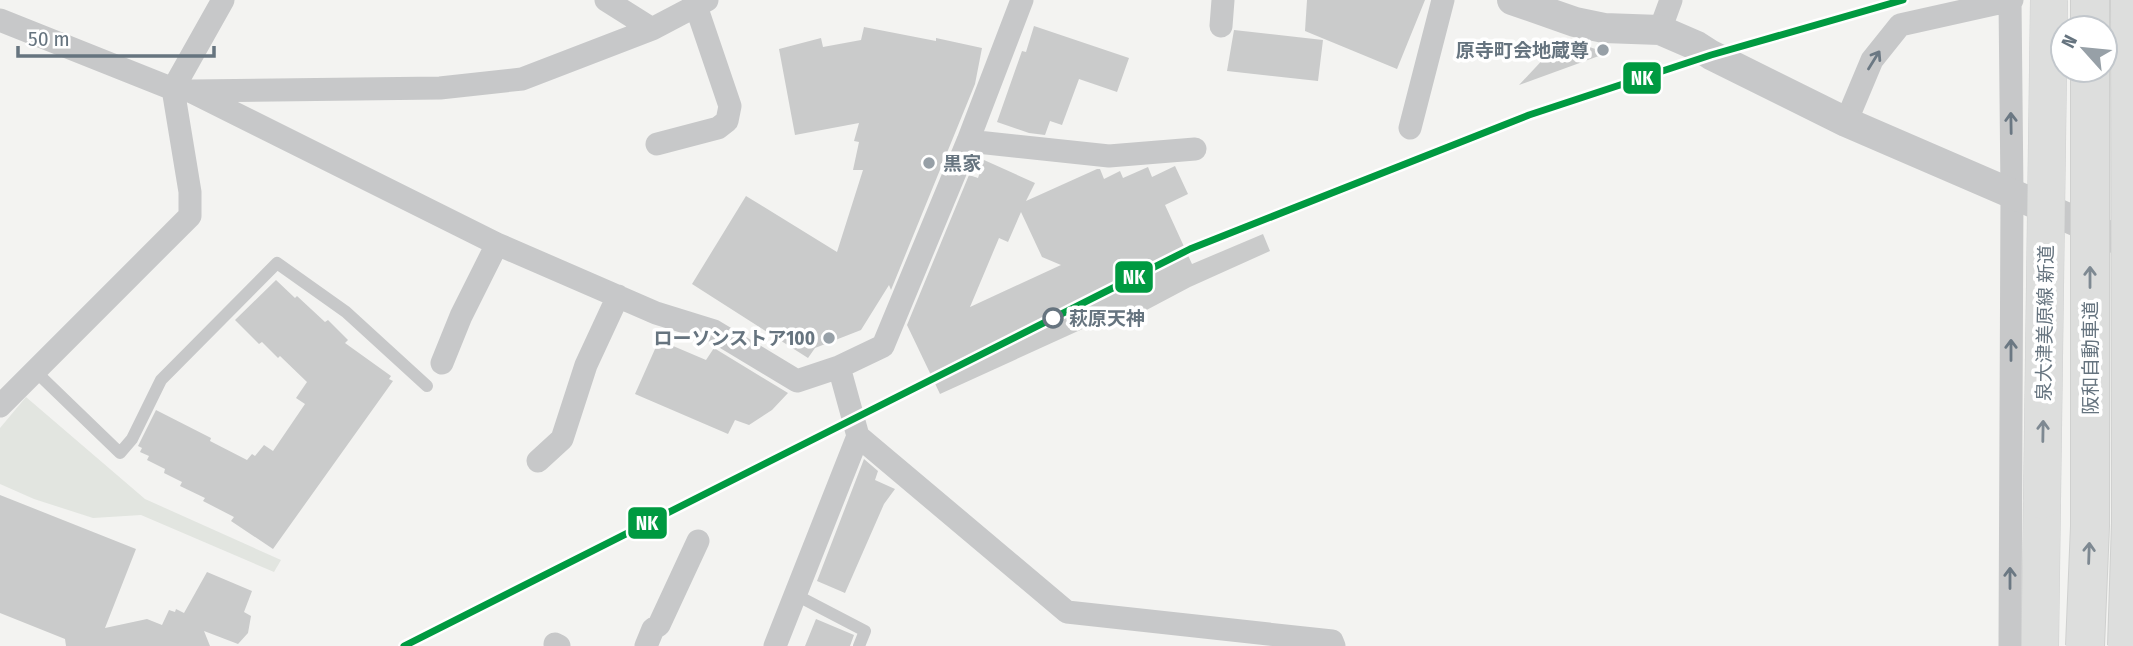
<svg xmlns="http://www.w3.org/2000/svg" width="2133" height="646" font-family="'Fira Sans Condensed','Noto Sans JP',sans-serif">
  <rect width="100%" height="100%" fill="#f3f3f1"/>
  <path fill="#e2e5e0" d="M26,397L145,499L281,560L274,572L141,515L93,518L34,499L0,484V428Z"/>
  <path fill="#cacbcb" fill-rule="evenodd" d="M1307,0H1425L1397,69L1305,31Z
    M1034,26L1129,58L1117,92L1079,79L1062,125L1050,121L1045,135L1029,133L997,122L1022,51L1026,52Z
    M864,27L936,41V38L982,48L975,84L891,290L889,285L861,330L815,348L808,358L692,284L746,196L837,252L863,170H853L859,142L854,141L859,123L795,135L779,49L821,38L823,47L861,40Z
    M1234,30L1323,40L1318,81L1227,71Z
    M1563,38L1607,53L1519,85Z
    M984,160L1035,183L1026,201L1097,169H1100L1104,179L1120,171L1123,178L1148,167L1152,177L1175,166L1188,194L1165,205L1192,264L1263,234L1270,251L1190,287L1139,314L1138,312L1125,318L1122,311L940,394L907,325L969,175L978,178ZM1021,212L1042,257L1061,265L970,307L999,238L1008,242Z
    M276,280L295,298L297,296L325,322L328,320L348,340L345,343L391,376L389,379L393,381L273,549L231,521L234,517L203,501L205,498L180,486L182,482L164,473L165,469L147,460L149,456L140,452L142,448L138,446L156,410L211,438L210,441L247,460L252,454L255,456L264,445L273,451L305,404L296,398L307,382L280,356L278,358L262,342L259,344L235,320Z
    M659,340L706,360L714,348L788,393L772,410L749,425L735,420L728,434L635,394Z
    M864,459L878,471L875,480L895,489L884,504L845,593L817,581Z
    M0,495L136,549L105,628L147,619L162,625L169,610L175,612L176,609L184,613L207,572L252,591L244,612L251,616L248,633L238,644L204,631L210,646H66L65,639L0,613Z
    M816,619L854,635L850,646H805Z"/>
  <g fill="none" stroke-linecap="round" stroke-linejoin="round">
    <g stroke="#d0d1d1" stroke-width="38">
      <path id="primary" d="M2040,646L2042,500"/>
    </g>
    <g stroke="#cfd0cf" stroke-width="40">
      <path id="motorway" d="M2090,28V0"/>
    </g>
    <path stroke="#c7c8c9" stroke-width="12" d="M34,370L120,453L132,439L161,380L277,263L346,312L427,386
      M794,594L865,631L859,646"/>
    <path stroke="#c7c8c9" stroke-width="23" d="M606,0L652,29
      M0,20L173,89L190,91L497,244L656,313L714,331L797,381L839,367L883,346L968,141L1022,0
      M1221,26L1223,0
      M1660,30L1671,0
      M193,91L440,88L522,79L652,29L707,0
      M1846,122L1872,60L1900,25L2012,0
      M1410,128L1443,0
      M968,141L1109,156L1195,149
      M657,144L718,128L727,121L730,106L696,6
      M442,363L461,316L497,244
      M839,367L858,436L1067,612L1332,641L1334,646
      M0,406L190,216V192L173,89L223,0
      M538,461L562,439L586,365L618,296
      M555,644L559,646
      M646,646L653,629L659,625L698,541
      M775,646L858,436
      M2010,646L2012,193L2010,0"/>
    <path stroke="#c7c8c9" stroke-width="30" d="M1512,0L1575,22L1604,28L1660,30L1697,46L1711,55L1846,122L2133,246"/>
    <use href="#primary" stroke="#dddedd" stroke-width="37"/>
    <use href="#motorway" stroke="#dddedd" stroke-width="38"/>
    <g stroke="#d0d1d1" stroke-width="38" stroke-linecap="butt">
      <path id="primary-bridge" d="M2042,500L2049,0"/>
    </g>
    <g stroke="#cfd0cf" stroke-width="40" stroke-linecap="butt">
      <path id="motorway-bridge" d="M2085,646L2090,526V70
        M2127,646L2131,523L2130,0"/>
    </g>
    <use href="#primary-bridge" stroke="#dddedd" stroke-width="37"/>
    <use href="#motorway-bridge" stroke="#dddedd" stroke-width="38"/>
    <g stroke="#fff" stroke-width="12">
      <path id="rail-1" d="M404,646L1190,249L1529,115L1711,55L1903,0"/>
    </g>
    <use href="#rail-1" stroke="#009a41" stroke-width="7"/>
  </g>
  <defs><path id="oneway-shaft" d="M-6 0H5M1.5-3L5.5 0L1.5 3" fill="none" stroke-width="1.6" stroke-linecap="round" stroke-linejoin="round" transform="scale(1.75)"/></defs>
  <g stroke="#6b7883">
    <use href="#oneway-shaft" transform="translate(1874 60) rotate(-58)"/>
    <use href="#oneway-shaft" transform="translate(2011 123) rotate(-91)"/>
    <use href="#oneway-shaft" transform="translate(2011 350) rotate(-90)"/>
    <use href="#oneway-shaft" transform="translate(2010 578) rotate(-90)"/>
  </g>
  <g stroke="#7e8992">
    <use href="#oneway-shaft" transform="translate(2090 277) rotate(-90)"/>
    <use href="#oneway-shaft" transform="translate(2043 431) rotate(-89)"/>
    <use href="#oneway-shaft" transform="translate(2089 553) rotate(-88)"/>
  </g>
  <g fill="#97a0a7" stroke="#fff" stroke-width="2.5">
    <circle cx="1603" cy="50" r="7"/>
    <circle cx="929" cy="163" r="7"/>
    <circle cx="829" cy="338" r="7"/>
  </g>
  <circle fill="#fff" stroke="#66747f" stroke-width="3.5" cx="1053" cy="318" r="9"/>
  <g text-anchor="middle" dominant-baseline="central" stroke-width="7" stroke-linejoin="round" paint-order="stroke">
    <g font-size="19" font-weight="bold" fill="#66747f" stroke="#fff" text-anchor="end">
      <text x="1589" y="50">原寺町会地蔵尊</text>
      <text x="943" y="163" text-anchor="start">黒家</text>
      <text x="815" y="338">ローソンストア100</text>
    </g>
    <g font-size="19" font-weight="bold" fill="#66747f" stroke="#fff" text-anchor="start">
      <text x="1069" y="318">萩原天神</text>
    </g>
    <g font-size="19" fill="#66747f" stroke="#fff">
      <text transform="translate(2045 323) rotate(-89)">泉大津美原線 新道</text>
      <text transform="translate(2090 358) rotate(-90)">阪和自動車道</text>
    </g>
  </g>
  <g stroke="#fff" stroke-width="2.5">
    <rect x="1622" y="61" width="40" height="34" rx="7" fill="#009a41"/>
    <rect x="1114" y="260" width="40" height="34" rx="7" fill="#009a41"/>
    <rect x="627" y="506" width="41" height="34" rx="7" fill="#009a41"/>
  </g>
  <g font-size="19" text-anchor="middle" font-weight="bold" fill="#fff">
    <text x="1642" y="85">NK</text>
    <text x="1134" y="284">NK</text>
    <text x="647" y="530">NK</text>
  </g>
  <g transform="translate(2084 49) rotate(297)"><circle r="33" fill="#ffffff" stroke="#c2c7cc" stroke-width="2"/>
  <path d="M0-5L12 26L0 18L-12 26Z" fill="#97a0a7"/>
  <text y="-10" font-size="19" font-weight="bold" text-anchor="middle" fill="#66747f">N</text>
  </g>
  <path d="M18 46v10h196v-10" fill="none" stroke="#66747f" stroke-width="3.5"/>
  <text x="28" y="46" font-size="21" fill="#66747f" stroke="#ffffff" stroke-width="5" paint-order="stroke">50 m</text>
</svg>
